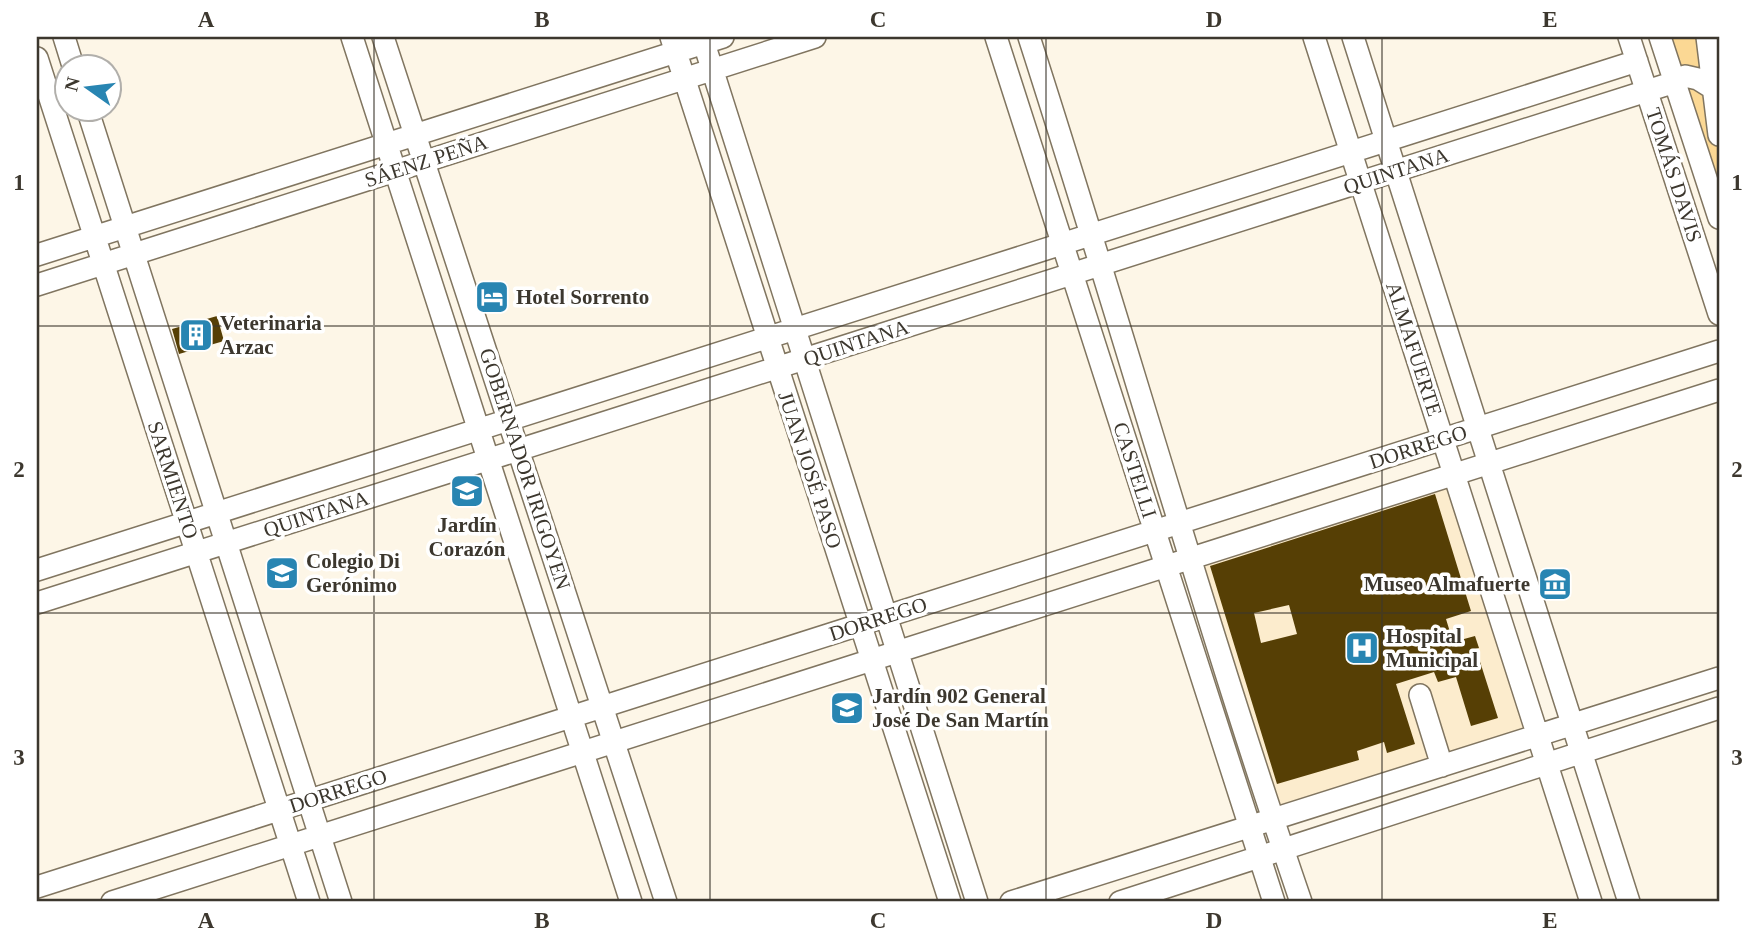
<svg xmlns="http://www.w3.org/2000/svg" width="1756" height="939" font-family="Georgia,serif">
  <rect width="100%" height="100%" fill="#fdf6e7"/>
  <path fill="#fceccd" d="M1445,482L1526,731L1278,810L1198,565Z"/>
  <path fill="#fbd894" d="M1670,37H1719V188Z"/>
  <path fill="#563f05" fill-rule="evenodd" d="M217,316L224,341L179,354L172,329Z
    M1435,494L1471,611L1446,619L1453,642L1475,636L1479,648L1476,649L1498,718L1471,726L1456,677L1438,682L1434,672L1396,684L1415,744L1387,753L1384,742L1357,751L1359,760L1277,784L1210,566ZM1289,605L1297,634L1261,643L1254,613Z"/>
  <g fill="none" stroke-linecap="round" stroke-linejoin="round">
    <g stroke="#807560" stroke-width="24">
      <path id="minor" d="M64,37L73,66
        M352,37L631,902
        M383,37L666,902
        M671,37L950,902
        M702,37L977,902
        M996,37L1274,902
        M1029,37C1122,325 1203,616 1301,902
        M1314,37L1591,902
        M1353,37L1629,902
        M1629,37L1719,314
        M1660,37L1719,218
        M1707,37L1719,135
        M37,58L309,902
        M87,108L341,902
        M37,255L723,37
        M37,285L815,37
        M37,570L1637,61
        M37,603L1675,82L1685,76L1698,79L1714,89
        M1420,695L1442,766
        M37,887L1719,351
        M112,902L1719,390
        M1011,902L1719,678
        M1120,902L1719,708"/>
    </g>
    <use href="#minor" stroke="#fff" stroke-width="21"/>
  </g>
  <path fill="none" stroke="#3c372e" stroke-width="2" stroke-opacity="0.55" d="M374,37V902M710,37V902M1046,37V902M1382,37V902M37,326H1719M37,613H1719"/>
  <defs>
    <g id="hotel-square" transform="scale(1.75)"><rect x="-9" y="-9" width="18" height="18" rx="4" fill="#2885b2" stroke="#fff"/><path d="M-6-4.5h1.5V1H6V5H4.5V3h-9V5H-6ZM-4 0a1.8 1.8 0 1 1 3.6 0ZM.5 0V-2.5h3Q6-2.5 6 0Z" fill="#fff"/></g>
    <g id="building-square" transform="scale(1.75)"><rect x="-9" y="-9" width="18" height="18" rx="4" fill="#2885b2" stroke="#fff"/><path d="M-4-6H4V6H1V3H-1V6H-4ZM-2.5-4.3h1.7v1.8h-1.7ZM.8-4.3h1.7v1.8H.8ZM-2.5-1h1.7V.8h-1.7ZM.8-1h1.7V.8H.8Z" fill="#fff"/></g>
    <g id="school-square" transform="scale(1.75)"><rect x="-9" y="-9" width="18" height="18" rx="4" fill="#2885b2" stroke="#fff"/><path d="M0-5L7-2L0 1L-7-2ZM-4 1L0 2.5L4 1V4Q0 6-4 4Z" fill="#fff"/></g>
    <g id="museum-square" transform="scale(1.75)"><rect x="-9" y="-9" width="18" height="18" rx="4" fill="#2885b2" stroke="#fff"/><path d="M0-6L6-3V-2H-6V-3ZM-5-1h2V3h-2ZM-1-1h2V3h-2ZM3-1h2V3H3ZM-6 4H6V6H-6Z" fill="#fff"/></g>
    <g id="hospital-square" transform="scale(1.75)"><rect x="-9" y="-9" width="18" height="18" rx="4" fill="#2885b2" stroke="#fff"/><path d="M-5-5h3v3.5h4V-5h3V5h-3V1.5h-4V5h-3Z" fill="#fff"/></g>
  </defs>
  <g fill-rule="evenodd">
    <use href="#hotel-square" x="492" y="297"/>
    <use href="#building-square" x="196" y="335"/>
    <use href="#school-square" x="467" y="491"/>
    <use href="#school-square" x="282" y="573"/>
    <use href="#museum-square" x="1555" y="584"/>
    <use href="#hospital-square" x="1362" y="648"/>
    <use href="#school-square" x="847" y="708"/>
  </g>
  <g text-anchor="middle" dominant-baseline="central" stroke-width="7" stroke-linejoin="round" paint-order="stroke">
    <g font-size="21" fill="#3c372e" stroke="#fff">
      <text transform="translate(426 161) rotate(-18)">SÁENZ PEÑA</text>
      <text transform="translate(1396 171) rotate(-18)">QUINTANA</text>
      <text transform="translate(1674 175) rotate(72)">TOMÁS DAVIS</text>
      <text transform="translate(856 343) rotate(-18)">QUINTANA</text>
      <text transform="translate(1414 349) rotate(72)">ALMAFUERTE</text>
      <text transform="translate(1418 447) rotate(-18)">DORREGO</text>
      <text transform="translate(525 469) rotate(72)">GOBERNADOR IRIGOYEN</text>
      <text transform="translate(810 470) rotate(72)">JUAN JOSÉ PASO</text>
      <text transform="translate(1135 470) rotate(72)">CASTELLI</text>
      <text transform="translate(173 480) rotate(72)">SARMIENTO</text>
      <text transform="translate(316 514) rotate(-18)">QUINTANA</text>
      <text transform="translate(878 619) rotate(-18)">DORREGO</text>
      <text transform="translate(338 791) rotate(-18)">DORREGO</text>
    </g>
    <g font-size="21" font-weight="bold" fill="#3c372e" stroke="#fff" text-anchor="start">
      <text x="516" y="297">Hotel Sorrento</text>
      <text x="220" y="323">Veterinaria<tspan x="220" dy="24">Arzac</tspan></text>
      <text x="467" y="525" text-anchor="middle">Jardín<tspan x="467" dy="24">Corazón</tspan></text>
      <text x="306" y="561">Colegio Di<tspan x="306" dy="24">Gerónimo</tspan></text>
      <text x="1530" y="584" text-anchor="end">Museo Almafuerte</text>
      <text x="1386" y="636">Hospital<tspan x="1386" dy="24">Municipal</tspan></text>
      <text x="872" y="696">Jardín 902 General<tspan x="872" dy="24">José De San Martín</tspan></text>
    </g>
  </g>
  <rect width="1756" height="939" fill="none" stroke="#ffffff" stroke-width="77"/>
  <g transform="translate(88 88) rotate(284)"><circle r="33" fill="#ffffff" stroke="#b1afab" stroke-width="2"/>
  <path d="M0-5L12 26L0 18L-12 26Z" fill="#2885b2"/>
  <text y="-10" font-size="19" font-weight="bold" text-anchor="middle" fill="#3c372e">N</text>
  </g>
  <rect x="38" y="38" width="1680" height="862" fill="none" stroke="#3c372e" stroke-width="2.5"/>
  <g font-size="23" text-anchor="middle" font-weight="bold" fill="#3c372e">
    <text x="206" y="27">A</text>
    <text x="542" y="27">B</text>
    <text x="878" y="27">C</text>
    <text x="1214" y="27">D</text>
    <text x="1550" y="27">E</text>
    <text x="19" y="190">1</text>
    <text x="1737" y="190">1</text>
    <text x="19" y="477">2</text>
    <text x="1737" y="477">2</text>
    <text x="19" y="765">3</text>
    <text x="1737" y="765">3</text>
    <text x="206" y="928">A</text>
    <text x="542" y="928">B</text>
    <text x="878" y="928">C</text>
    <text x="1214" y="928">D</text>
    <text x="1550" y="928">E</text>
  </g>
</svg>
